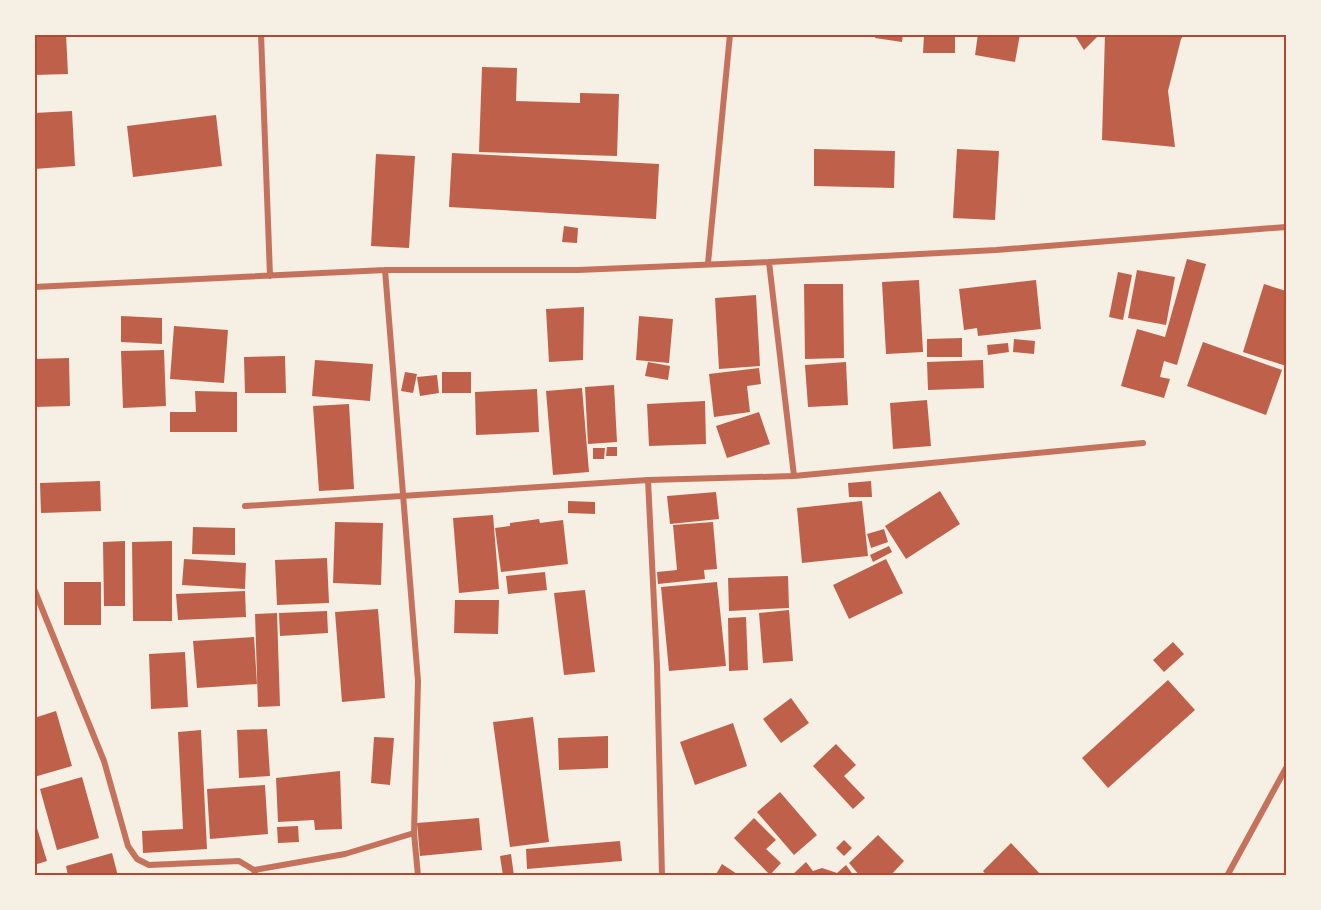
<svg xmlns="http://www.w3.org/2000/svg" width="1321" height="910" font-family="Overpass,sans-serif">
  <rect width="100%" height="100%" fill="#f6efe4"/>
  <path fill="#bf614a" d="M34,34H66L68,74L34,75Z
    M876,34H903L902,42L875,38Z
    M924,34H955V53H923Z
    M978,34H1020L1015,62L975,55Z
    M1074,34H1100L1084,50Z
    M1105,34H1185L1181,39L1168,91L1175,147L1102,140Z
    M482,67L517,68L516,101L580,103V93L619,94L617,156L479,152Z
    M72,111L75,166L34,169V113Z
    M216,115L222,166L133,177L127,126Z
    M814,149L895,151L894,188L814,186Z
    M957,149L999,151L995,220L953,218Z
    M452,153L659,164L656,219L449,207Z
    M376,154L415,156L409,248L371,246Z
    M564,226L578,228L577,243L562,242Z
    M1187,259L1206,264L1177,365L1164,361L1160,377L1170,379L1164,398L1121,386L1137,329L1165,337Z
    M1137,270L1175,277L1166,325L1128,318Z
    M1118,272L1132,275L1123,320L1109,317Z
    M919,280L923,352L886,354L882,282Z
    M1036,280L1041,329L978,336L977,328L964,330L959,289Z
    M804,284H843L844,358L805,359Z
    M1264,284L1286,291V366L1243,352Z
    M756,295L760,366L719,369L715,298Z
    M584,307L583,360L549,362L546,309Z
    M121,316L162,318V344L121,342Z
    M639,316L673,319L669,363L636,360Z
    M174,326L228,330L224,383L170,379Z
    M962,338V357H927V339Z
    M1014,339L1035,341L1034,354L1013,352Z
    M1203,342L1282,370L1266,415L1187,386Z
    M1008,343L1009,352L988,355L987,345Z
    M164,350L166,406L123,408L121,351Z
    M285,356L286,393H245L244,357Z
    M69,358L70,406L34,407V359Z
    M315,360L373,364L370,401L312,396Z
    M983,360L984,388L928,390L927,362Z
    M648,362L670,366L668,380L645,376Z
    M846,362L848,405L808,407L805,365Z
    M759,368L761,384L747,386L750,412L714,417L709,374Z
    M405,372L417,374L413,393L401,391Z
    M442,372H471V393H442Z
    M437,375L439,393L420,396L417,377Z
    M614,385L617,442L588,444L585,387Z
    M582,388L589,472L553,475L546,391Z
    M537,389L539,432L476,435L475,392Z
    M195,391L237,392V432H170V412H196Z
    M927,400L931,446L893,449L890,403Z
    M705,401L706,444L649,446L647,404Z
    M349,404L354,489L319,491L313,406Z
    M759,412L770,444L727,458L716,426Z
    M607,447H617V456H606Z
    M593,448H605L604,459H593Z
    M100,481L101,511L41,513L40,483Z
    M871,481L872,497H849L848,483Z
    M940,491L960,524L906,559L885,526Z
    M716,492L719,519L670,524L667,496Z
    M568,501L595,502V514L568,513Z
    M862,501L868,556L802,563L797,508Z
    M493,515L499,589L459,593L453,518Z
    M539,519L540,523L563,520L568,564L501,572L495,528L510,526V523Z
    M335,522L383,523L381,585L333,583Z
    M713,522L717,569L704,570L705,579L658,584L657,572L677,570L673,525Z
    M193,527L235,528V555L192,554Z
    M884,529L888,542L871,548L867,534Z
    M125,541V606H104L103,542Z
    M172,541V621H133L132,542Z
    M889,546L892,552L873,562L870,555Z
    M327,558L329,603L277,605L275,560Z
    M184,559L246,563L245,589L182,585Z
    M886,559L903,593L849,619L833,585Z
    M545,572L547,590L508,594L506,576Z
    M788,576L789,608L729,611L728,578Z
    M64,582H101V625H64Z
    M717,582L726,666L669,671L661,587Z
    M585,590L595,672L564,675L554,593Z
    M245,591L246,617L178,620L176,594Z
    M455,600H499L498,634L454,633Z
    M378,609L385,698L342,702L335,612Z
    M789,610L793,661L763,663L759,613Z
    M327,611L328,633L280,636L279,613Z
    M277,613L280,706L258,707L255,614Z
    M746,617L748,670L729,671L728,618Z
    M254,637L257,684L197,688L193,641Z
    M1173,642L1184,654L1164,672L1153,660Z
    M185,652L188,707L151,709L149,654Z
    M1168,680L1195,710L1108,788L1082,758Z
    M791,698L809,723L781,743L763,719Z
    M56,711L72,766L34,777V718Z
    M533,717L549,842L510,847L493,722Z
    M733,723L747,766L695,785L680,742Z
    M267,729L270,776L239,778L237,730Z
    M201,730L207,849L143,853L142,831L183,829L178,732Z
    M608,736V768L559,770L558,738Z
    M374,737L394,738L390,785L371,783Z
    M836,744L856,765L844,776L865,798L853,809L813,766Z
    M340,771L342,829L315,830L314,820L278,822L276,778Z
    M82,777L99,838L57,850L40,789Z
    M265,785L268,834L210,839L207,789Z
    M780,792L817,835L794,855L757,812Z
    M34,818L47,861L34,865Z
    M479,818L482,850L420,856L417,823Z
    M754,818L776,840L766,849L781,863L770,875L734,838Z
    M298,826L299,842L278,843L277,827Z
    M878,835L904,861L890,876H860L849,863Z
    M844,840L852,848L844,856L836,848Z
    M620,841L622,861L527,869L526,849Z
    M1011,843L1042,876H987L983,871Z
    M112,853L118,876H68L66,866Z
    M511,854L514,876H503L500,856Z
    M806,862L813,871L822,868L837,873L846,865L854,876H791Z
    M722,864L740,876H715Z"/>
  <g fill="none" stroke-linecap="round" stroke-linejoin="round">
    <path stroke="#c5725c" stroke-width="6" d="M261,34L270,276
      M769,262L794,476
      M708,263L730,34
      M385,270L418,681L414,833L418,876
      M34,287L385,270H578L769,262L996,250L1286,227
      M648,480L657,665L662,876
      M245,506L648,480L794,476L1143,443
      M34,589L104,761L128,846L137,859L149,865L239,861L254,870L256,876
      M254,870L345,854L414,833
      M1227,876L1286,768"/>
  </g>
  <rect width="1321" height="910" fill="none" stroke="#f6efe4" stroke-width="72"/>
  <rect x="36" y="36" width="1249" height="838" fill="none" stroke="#b5482f" stroke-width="2"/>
</svg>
